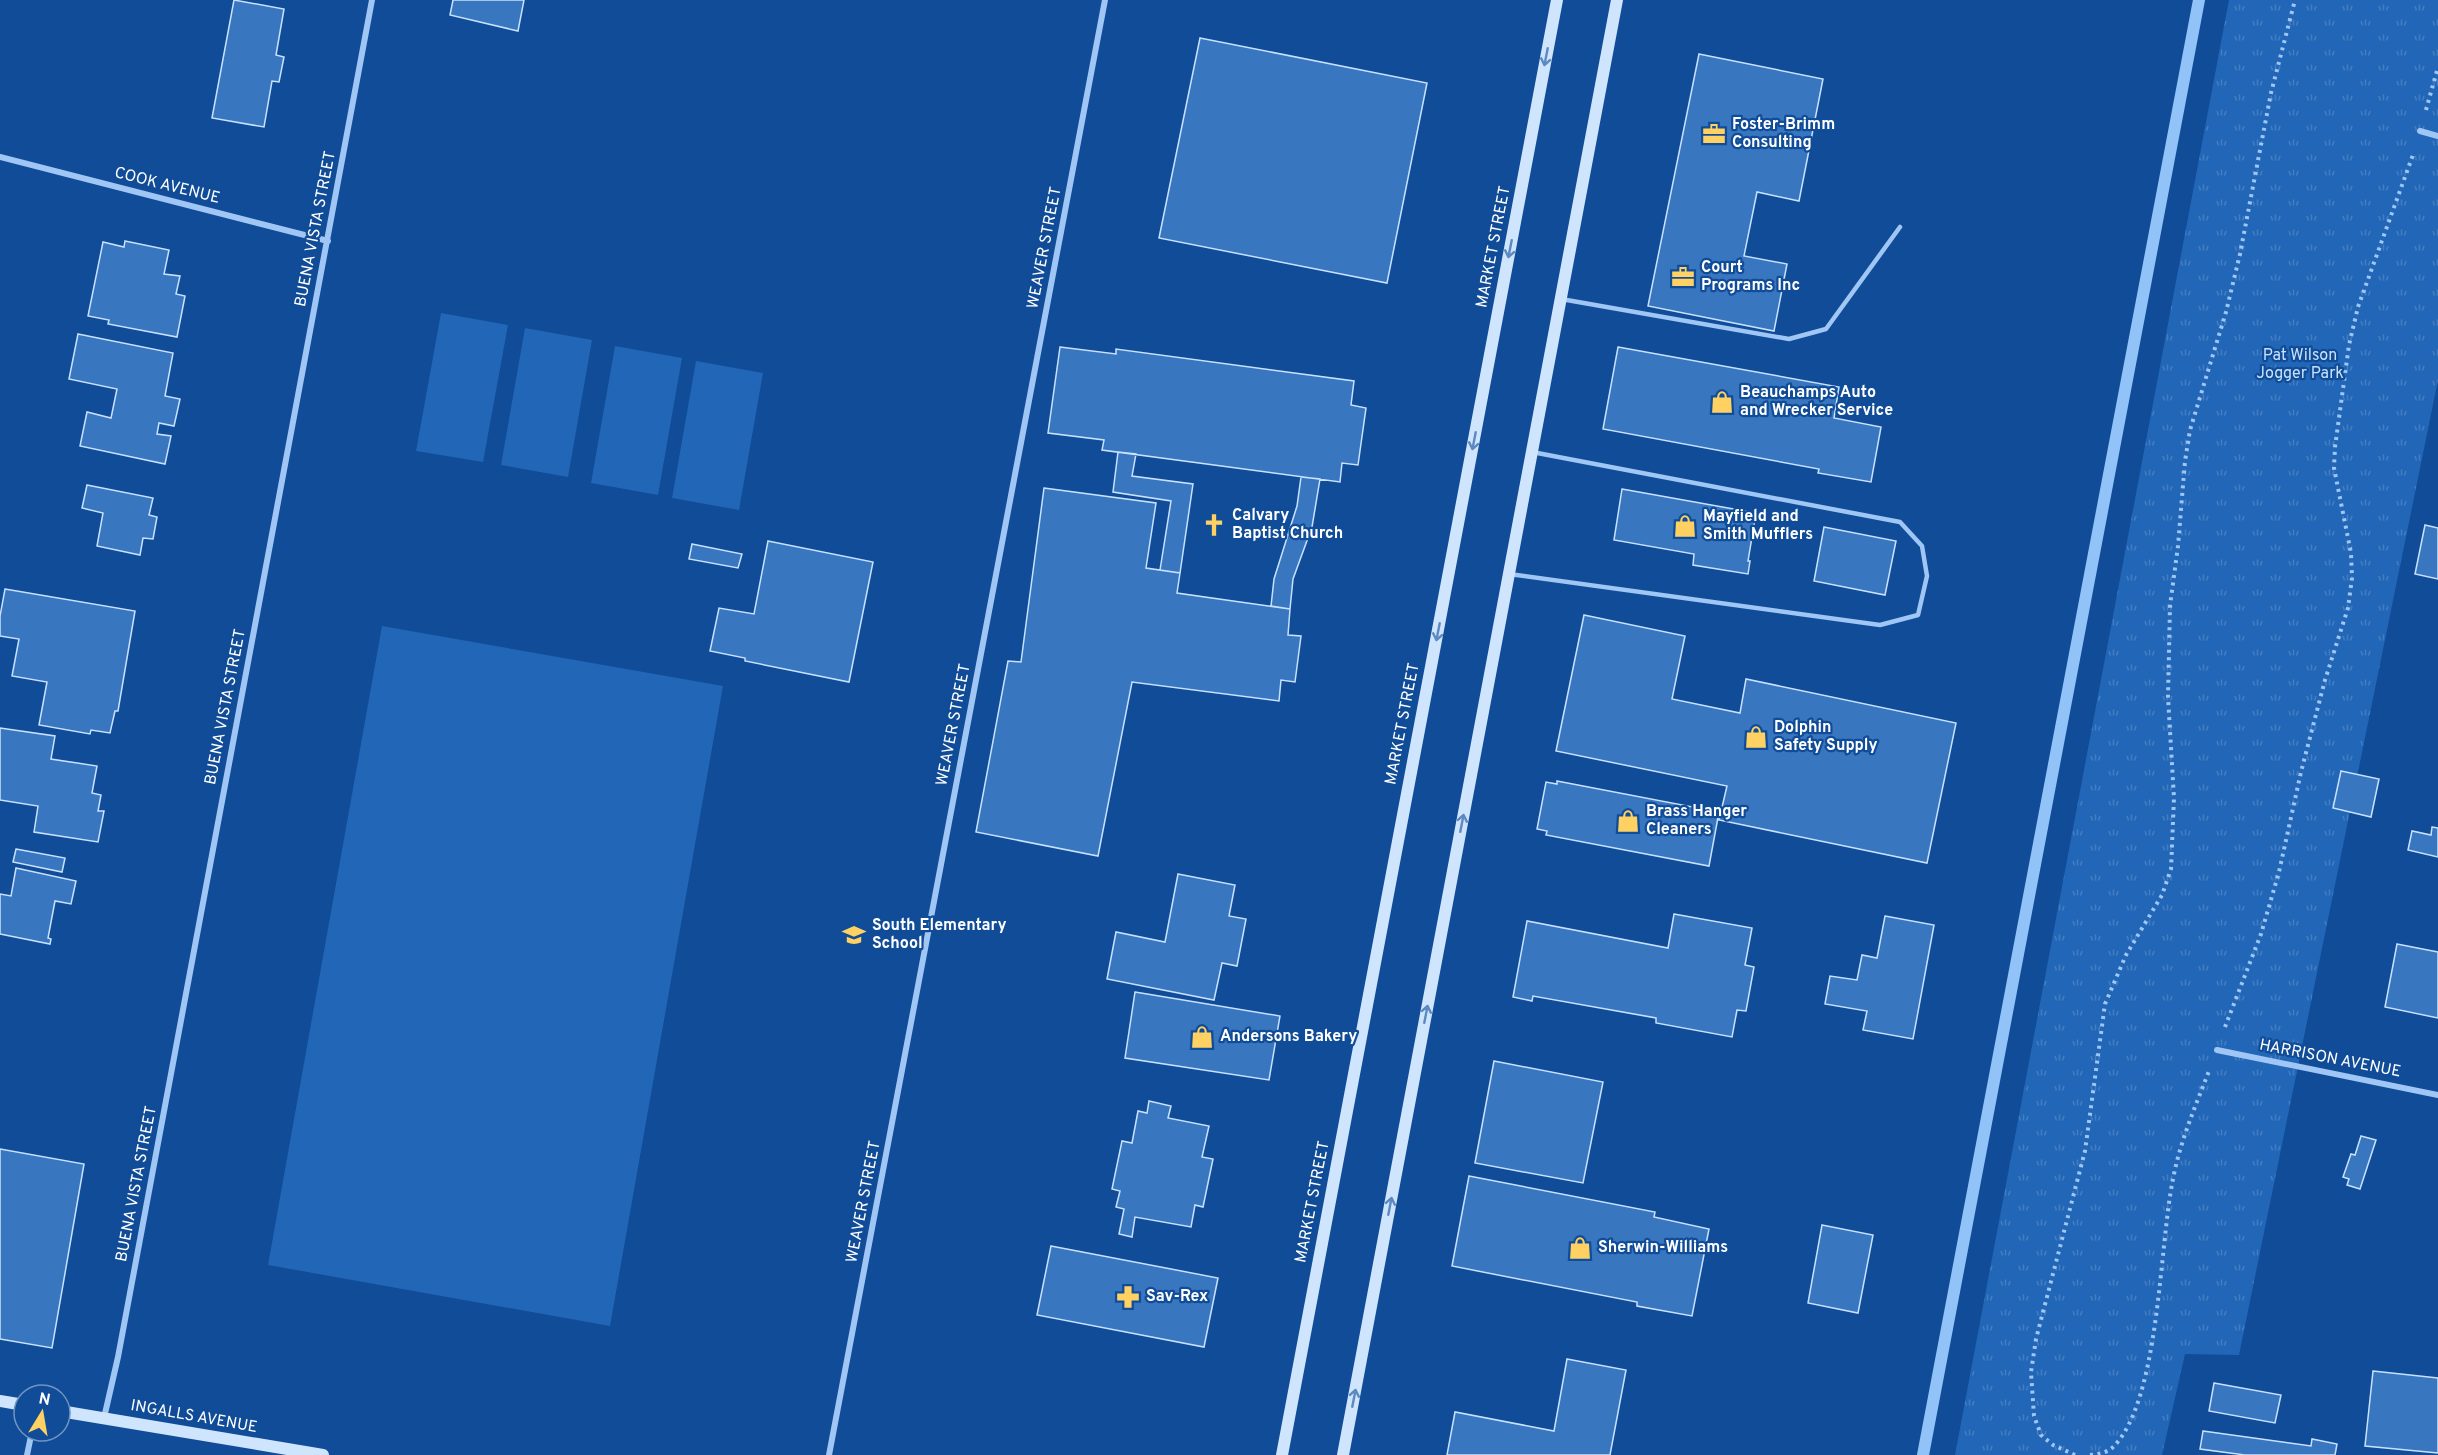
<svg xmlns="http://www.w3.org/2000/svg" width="2438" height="1455" font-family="Overpass,sans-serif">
  <defs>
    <pattern id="park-tufts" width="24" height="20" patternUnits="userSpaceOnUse" patternTransform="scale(1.5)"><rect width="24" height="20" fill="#2266b7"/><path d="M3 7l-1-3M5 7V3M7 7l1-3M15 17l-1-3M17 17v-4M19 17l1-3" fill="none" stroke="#437dc2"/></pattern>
  </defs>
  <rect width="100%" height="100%" fill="#104c97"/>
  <path fill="url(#park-tufts)" d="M2229,0H2438V380L2239,1355L2185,1354L2162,1455H1955Z"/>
  <path fill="#2266b7" d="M441,313L508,325L483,462L416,451Z
    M525,328L592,340L568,477L501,465Z
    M615,346L682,358L658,495L591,483Z
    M696,361L763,373L739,510L672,498Z
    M382,626L723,686L610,1326L268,1265Z"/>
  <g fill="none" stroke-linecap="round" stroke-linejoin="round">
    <path stroke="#91c2f8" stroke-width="12" d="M1923,1455L2199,0"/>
  </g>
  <path fill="#3876c0" stroke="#c8e1fe" stroke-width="1.5" d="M234,0L284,9L276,55L284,57L279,82L272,81L264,127L212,118Z
    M453,0H524L518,31L450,15Z
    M1200,38L1427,83L1387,283L1159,238Z
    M1699,54L1823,79L1799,201L1757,192L1744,256L1787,264L1774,331L1648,306Z
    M125,241L169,250L164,274L180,276L176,294L185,296L177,337L108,324L109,320L88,316L103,242L124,247Z
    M78,334L173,353L165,396L180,399L174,426L159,423L157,434L171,436L165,464L80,446L87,412L111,418L117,389L69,379Z
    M1060,347L1116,354V349L1354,381L1351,405L1366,408L1358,465L1342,463L1340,482L1102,450L1104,440L1048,433Z
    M1618,347L1839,387L1834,418L1881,427L1871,482L1818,473L1819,469L1603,429Z
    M1118,452L1136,454L1132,476L1193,484L1180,573L1160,570L1171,501L1113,492Z
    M1301,477L1320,479L1312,527L1293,579L1290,609L1271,606L1274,579L1297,506Z
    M87,485L153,498L149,515L157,517L153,539L143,538L140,555L97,546L103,513L82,508Z
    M1044,488L1156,503L1146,568L1180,573L1177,593L1290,609L1288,635L1301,636L1295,682L1281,680L1279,701L1132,682L1098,856L976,832L1008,661L1021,662Z
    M1622,489L1756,513L1748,561H1750L1748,574L1693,565L1694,554L1614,540Z
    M2425,525L2438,528V579L2415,574Z
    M1824,527L1896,541L1885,595L1814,581Z
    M768,541L873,562L849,682L745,661V658L710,651L719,608L754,614Z
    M692,544L742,554L738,568L689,559Z
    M5,589L135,611L118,711H115L110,733L91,730L90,734L39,725L47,682L12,676L19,639L0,636V616Z
    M1584,615L1685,636L1672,699L1740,713L1746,679L1956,723L1927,863L1719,820L1727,786L1556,751Z
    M0,728L55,736L51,759L97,766L92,793L101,795L98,811H104L98,842L34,832L38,806L0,800Z
    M2341,771L2379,779L2371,817L2333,808Z
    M1557,781L1719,812L1709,866L1546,835L1547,831L1537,829L1546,782L1557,784Z
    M2432,827L2438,828V857L2408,850L2412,831L2431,835Z
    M16,849L65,858L62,872L13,862Z
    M16,868L76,881L71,904L55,901L48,938L51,939L50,944L0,934V894L11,896Z
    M1178,874L1235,885L1229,916L1246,919L1237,966L1222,963L1214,1000L1107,979L1116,932L1165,942Z
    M1674,914L1752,928L1745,965L1754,967L1746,1011L1737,1010L1732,1037L1656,1023V1018L1533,996L1532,1001L1513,997L1527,921L1668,948Z
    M1885,916L1934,925L1913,1039L1863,1030L1867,1011L1825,1004L1830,976L1857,980L1862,955L1877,958Z
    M2397,944L2438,952V1018L2385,1007Z
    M1135,992L1280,1016L1269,1080L1125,1058Z
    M1494,1061L1603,1082L1583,1183L1475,1163Z
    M1149,1101L1171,1106L1168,1118L1209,1126L1202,1157L1213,1159L1203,1207L1195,1205L1191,1227L1135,1217L1132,1237L1119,1234L1124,1209L1116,1207L1120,1191L1112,1189L1122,1141L1132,1143L1138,1111L1147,1113Z
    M2361,1136L2376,1140L2360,1189L2347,1185L2349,1179L2343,1177L2351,1154L2355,1155Z
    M0,1149L84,1164L52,1348L0,1339Z
    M1469,1176L1655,1212L1654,1217L1709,1229L1692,1316L1637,1306V1302L1452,1266Z
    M1822,1225L1873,1235L1858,1313L1808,1303Z
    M1051,1246L1218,1278L1204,1347L1037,1315Z
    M1567,1359L1626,1370L1610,1455H1447L1455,1412L1554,1431Z
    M2373,1371L2438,1378V1453L2365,1446Z
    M2214,1383L2281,1395L2275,1423L2209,1411Z
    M2203,1431L2311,1446L2312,1439L2337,1444L2335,1455H2245L2200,1449Z"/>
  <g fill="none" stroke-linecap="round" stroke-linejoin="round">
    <path stroke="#9fc6f4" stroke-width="4" stroke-dasharray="3 4.5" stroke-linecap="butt" d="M2426,110L2438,67
      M2225,1027L2261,934L2279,872L2301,772L2325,680L2348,608L2352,578L2351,553L2334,468L2335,447L2349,345L2358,307L2414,152
      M2075,1455L2053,1445L2041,1435L2034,1416L2031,1372L2036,1339L2085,1151L2105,1004L2126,955L2162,895L2171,869L2174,798L2168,697L2170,606L2178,546L2185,461L2190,430L2226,312L2240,254L2271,93L2295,0
      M2090,1455C2098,1454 2106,1453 2112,1448C2160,1403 2159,1246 2173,1179C2180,1142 2195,1107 2209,1071"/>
    <path stroke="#9fc6f4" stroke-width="4.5" d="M1561,299L1789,339L1826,329L1900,227
      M1509,574L1880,625L1918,615L1927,576L1922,546L1900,522L1532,452"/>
    <path stroke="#9fc6f4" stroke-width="6" d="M2420,131L2438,136
      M0,157L328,241
      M2217,1050L2438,1095
      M104,1418L118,1357L372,0
      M27,1455L32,1431
      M829,1455L1105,0"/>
    <path stroke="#cfe4fd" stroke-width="12" d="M0,1401L24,1405
      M60,1411L323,1455
      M1282,1455L1557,0
      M1343,1455L1617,0"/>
  </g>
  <defs><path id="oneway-shaft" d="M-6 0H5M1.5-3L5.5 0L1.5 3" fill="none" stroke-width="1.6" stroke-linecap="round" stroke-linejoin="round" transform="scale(1.5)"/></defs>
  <g stroke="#5c89c0">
    <use href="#oneway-shaft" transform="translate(1546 57) rotate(101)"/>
    <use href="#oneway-shaft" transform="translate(1510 249) rotate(101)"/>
    <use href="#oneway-shaft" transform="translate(1474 441) rotate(101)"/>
    <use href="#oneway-shaft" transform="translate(1438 632) rotate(101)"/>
    <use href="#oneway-shaft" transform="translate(1462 823) rotate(-79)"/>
    <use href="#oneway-shaft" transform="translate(1426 1014) rotate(-79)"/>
    <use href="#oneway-shaft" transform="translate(1390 1206) rotate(-79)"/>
    <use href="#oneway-shaft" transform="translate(1354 1398) rotate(-79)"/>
  </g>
  <defs>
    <g id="office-bare" transform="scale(1.8)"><path d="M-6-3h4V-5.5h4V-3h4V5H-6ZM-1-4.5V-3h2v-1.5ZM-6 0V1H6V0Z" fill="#ffd163" stroke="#104c97" stroke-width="2.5" paint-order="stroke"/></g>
    <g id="shop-bare" transform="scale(1.8)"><path d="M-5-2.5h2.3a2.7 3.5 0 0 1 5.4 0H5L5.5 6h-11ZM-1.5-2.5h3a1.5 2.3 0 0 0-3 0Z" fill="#ffd163" stroke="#104c97" stroke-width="2.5" paint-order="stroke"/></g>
    <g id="church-bare" transform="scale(1.8)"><path d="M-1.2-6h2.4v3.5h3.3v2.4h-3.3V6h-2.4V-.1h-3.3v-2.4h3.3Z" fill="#ffd163" stroke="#104c97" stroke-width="2.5" paint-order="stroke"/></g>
    <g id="school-bare" transform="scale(1.8)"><path d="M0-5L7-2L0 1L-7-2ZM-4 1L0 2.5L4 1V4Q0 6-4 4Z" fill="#ffd163" stroke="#104c97" stroke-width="2.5" paint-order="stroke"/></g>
    <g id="pharmacy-bare" transform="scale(1.8)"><path d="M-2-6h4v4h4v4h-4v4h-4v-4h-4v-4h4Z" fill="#ffd163" stroke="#104c97" stroke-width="2.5" paint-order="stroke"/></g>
  </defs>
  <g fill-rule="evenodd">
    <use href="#office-bare" x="1714" y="134"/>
    <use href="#office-bare" x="1683" y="277"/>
    <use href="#shop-bare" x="1722" y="402"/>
    <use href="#church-bare" x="1214" y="525"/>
    <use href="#shop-bare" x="1685" y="526"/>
    <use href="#shop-bare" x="1756" y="737"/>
    <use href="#shop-bare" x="1628" y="821"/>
    <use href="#school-bare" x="854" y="935"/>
    <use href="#shop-bare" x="1202" y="1037"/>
    <use href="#shop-bare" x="1580" y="1248"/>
    <use href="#pharmacy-bare" x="1128" y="1297"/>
  </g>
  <g text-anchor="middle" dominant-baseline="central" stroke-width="4.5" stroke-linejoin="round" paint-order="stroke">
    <g font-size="16" font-weight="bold" fill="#fff" stroke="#104c97" text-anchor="start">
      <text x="1732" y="125">Foster-Brimm<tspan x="1732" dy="18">Consulting</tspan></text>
      <text x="1701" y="268">Court<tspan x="1701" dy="18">Programs Inc</tspan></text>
      <text x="1740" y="393">Beauchamps Auto<tspan x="1740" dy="18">and Wrecker Service</tspan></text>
      <text x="1232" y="516">Calvary<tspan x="1232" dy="18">Baptist Church</tspan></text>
      <text x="1703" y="517">Mayfield and<tspan x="1703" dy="18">Smith Mufflers</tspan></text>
      <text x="1774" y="728">Dolphin<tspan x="1774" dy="18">Safety Supply</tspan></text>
      <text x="1646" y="812">Brass Hanger<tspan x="1646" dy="18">Cleaners</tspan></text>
      <text x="872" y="926">South Elementary<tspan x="872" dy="18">School</tspan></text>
      <text x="1220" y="1037">Andersons Bakery</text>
      <text x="1598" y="1248">Sherwin-Williams</text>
      <text x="1146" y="1297">Sav-Rex</text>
    </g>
    <g font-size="16" fill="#fff" stroke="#104c97">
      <text transform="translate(167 186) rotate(14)">COOK AVENUE</text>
      <text transform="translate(316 229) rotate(-79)">BUENA VISTA STREET</text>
      <text transform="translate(1494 247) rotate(-79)">MARKET STREET</text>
      <text transform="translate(1045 248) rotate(-79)">WEAVER STREET</text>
      <text transform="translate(226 707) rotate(-79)">BUENA VISTA STREET</text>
      <text transform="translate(1403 724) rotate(-79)">MARKET STREET</text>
      <text transform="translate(954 725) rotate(-79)">WEAVER STREET</text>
      <text transform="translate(2330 1059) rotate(11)">HARRISON AVENUE</text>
      <text transform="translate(137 1184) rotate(-79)">BUENA VISTA STREET</text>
      <text transform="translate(864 1202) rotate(-79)">WEAVER STREET</text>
      <text transform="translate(1313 1202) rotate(-79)">MARKET STREET</text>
      <text transform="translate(194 1417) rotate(10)">INGALLS AVENUE</text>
    </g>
    <g font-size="16" fill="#c8e1fe" stroke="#104c97">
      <text x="2300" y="356">Pat Wilson<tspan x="2300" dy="18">Jogger Park</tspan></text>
    </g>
  </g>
  <g transform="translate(42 1413) rotate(11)"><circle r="28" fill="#104c97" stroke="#7094c1" stroke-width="1.5"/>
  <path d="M0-4.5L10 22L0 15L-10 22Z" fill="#ffd163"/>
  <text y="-9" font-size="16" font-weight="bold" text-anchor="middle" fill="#ffffff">N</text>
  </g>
</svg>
